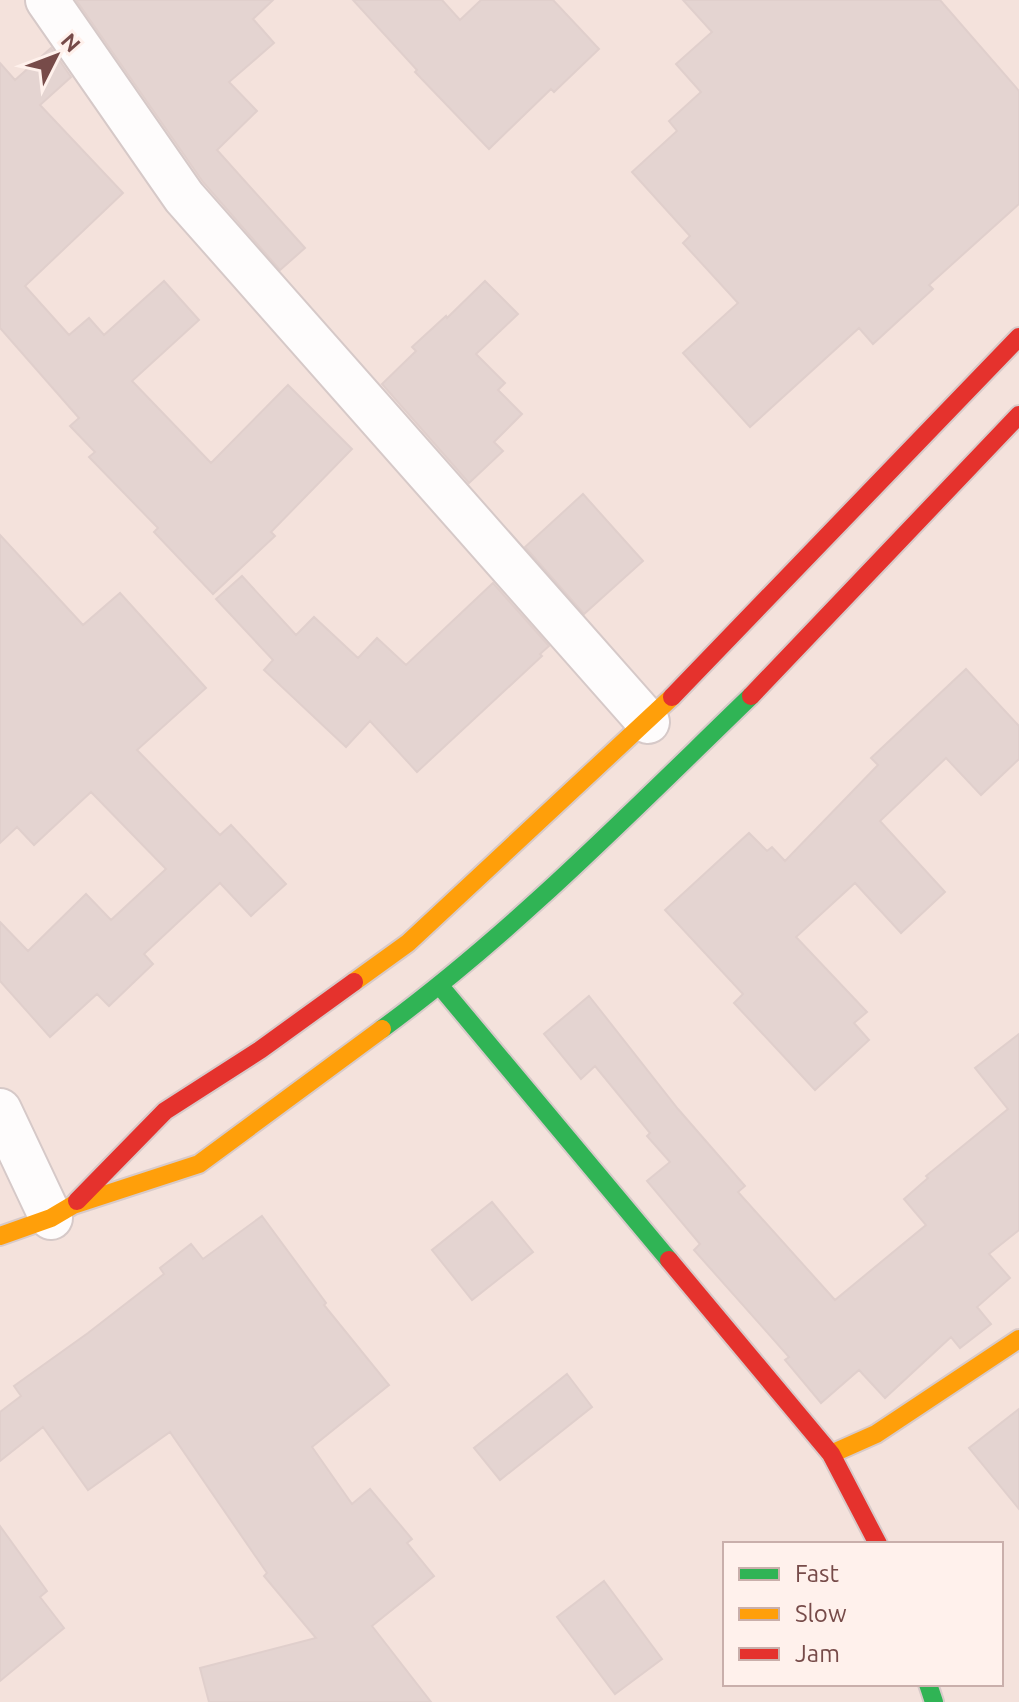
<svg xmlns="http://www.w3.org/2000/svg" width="1019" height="1702" font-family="Ubuntu,sans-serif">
  <rect width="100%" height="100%" fill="#f7eeeb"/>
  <path fill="#f4e2dc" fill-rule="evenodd" d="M0,0H1019V1702H0ZM725,1544H1001V1684H725Z"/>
  <path fill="#e4d4d1" stroke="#e0cfcc" stroke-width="2" d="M76,0H273L253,19L274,43L229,82L257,111L217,150L305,248L280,270L203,182Z
    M353,0H442L460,20L481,0H553L599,49L554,92L551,89L489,149L415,72L417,70Z
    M683,0H940L1019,91V204L929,285L933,289L873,344L859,328L750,427L683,353L738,303L683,243L690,236L632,172L677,131L669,121L701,92L676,64L712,32Z
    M51,48L71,77L40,105L123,193L25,286L69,335L89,318L104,335L164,281L199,320L132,381L211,463L288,385L352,449L271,532L275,536L213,594L154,532L158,528L89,457L95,452L70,426L79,418L0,328V63L15,80Z
    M485,281L518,314L476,354L505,383L498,390L522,414L494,442L503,451L469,483L382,384L416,351L412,347L446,316L447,318Z
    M583,494L643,561L584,614L525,547Z
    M0,535L83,625L120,593L206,688L137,750L220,835L231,825L286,884L251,916L220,883L144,954L153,964L109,1006L97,994L50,1037L0,981V922L28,951L86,894L111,920L166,869L91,792L34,845L17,827L0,843Z
    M242,576L296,635L314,617L358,658L377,638L406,665L493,583L549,646L540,654L542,656L417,772L370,721L346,747L264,670L273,660L216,599Z
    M966,669L1019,726V759L981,795L946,758L880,821L945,892L901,933L855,883L796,937L867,1012L854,1023L869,1040L815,1090L734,1003L743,994L665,910L749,833L767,851L772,847L785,861L878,765L871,758Z
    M589,996L678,1109L745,1186L738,1192L835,1300L926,1225L904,1199L928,1178L926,1176L1008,1109L975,1068L1019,1034V1230L989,1254L1010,1278L977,1307L991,1324L960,1348L951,1337L885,1398L859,1370L821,1403L785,1360L789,1357L694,1250L700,1244L647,1181L670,1162L647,1136L650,1133L595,1066L581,1079L544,1034Z
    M492,1202L533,1252L472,1300L432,1250Z
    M262,1216L326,1303L324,1305L389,1385L312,1447L352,1504L370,1489L412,1539L407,1543L434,1576L372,1626L431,1702H209L200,1668L316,1638L264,1576L267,1573L170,1432L88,1490L43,1427L0,1461V1412L21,1396L14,1386L88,1333L164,1274L160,1268L191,1244L203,1259Z
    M567,1374L592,1407L500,1480L474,1448Z
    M1019,1409V1509L969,1448Z
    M0,1526L47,1591L40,1597L64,1628L0,1681Z
    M604,1581L662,1659L615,1694L557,1617Z"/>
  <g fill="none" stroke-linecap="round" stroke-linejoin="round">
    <g stroke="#d6c9c8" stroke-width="46">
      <path id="street" d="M47,0L184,197L648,722
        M0,1110L51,1218"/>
    </g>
    <g stroke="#d8cac9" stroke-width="22">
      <path id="fast" d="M440,986L669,1260
        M382,1029C515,931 632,811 751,696
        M928,1684L934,1702"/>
    </g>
    <g stroke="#d8cac9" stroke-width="22">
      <path id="slow" d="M354,982L408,943L672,697
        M0,1236L51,1218L73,1205L199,1164L382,1029
        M831,1454L876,1434L1019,1339"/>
    </g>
    <g stroke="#d8cac9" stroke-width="22">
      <path id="jam" d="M751,696L1019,415
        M672,697L1019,337
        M77,1201L165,1111L260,1050L354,982
        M669,1260L831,1454L878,1544"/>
    </g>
    <use href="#street" stroke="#fefcfc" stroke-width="42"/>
    <use href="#fast" stroke="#30b455" stroke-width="18"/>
    <use href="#slow" stroke="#ff9f0a" stroke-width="18"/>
    <use href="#jam" stroke="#e5322d" stroke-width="18"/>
  </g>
  <rect x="723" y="1542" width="280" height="144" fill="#fff1ec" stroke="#c9afab" stroke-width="2"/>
  <rect x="739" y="1568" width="40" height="12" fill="#30b455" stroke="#c9afab" stroke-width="2"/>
  <text x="795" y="1582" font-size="24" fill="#774b49">Fast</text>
  <rect x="739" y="1608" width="40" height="12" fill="#ff9f0a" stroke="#c9afab" stroke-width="2"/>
  <text x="795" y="1622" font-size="24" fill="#774b49">Slow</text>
  <rect x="739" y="1648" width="40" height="12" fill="#e5322d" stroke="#c9afab" stroke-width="2"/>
  <text x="795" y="1662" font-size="24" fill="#774b49">Jam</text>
  <g transform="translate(56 56) rotate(48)" stroke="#fff1ec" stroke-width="6" paint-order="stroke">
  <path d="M0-6L14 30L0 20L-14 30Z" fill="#774b49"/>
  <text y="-12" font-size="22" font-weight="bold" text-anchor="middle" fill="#774b49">N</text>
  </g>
</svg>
